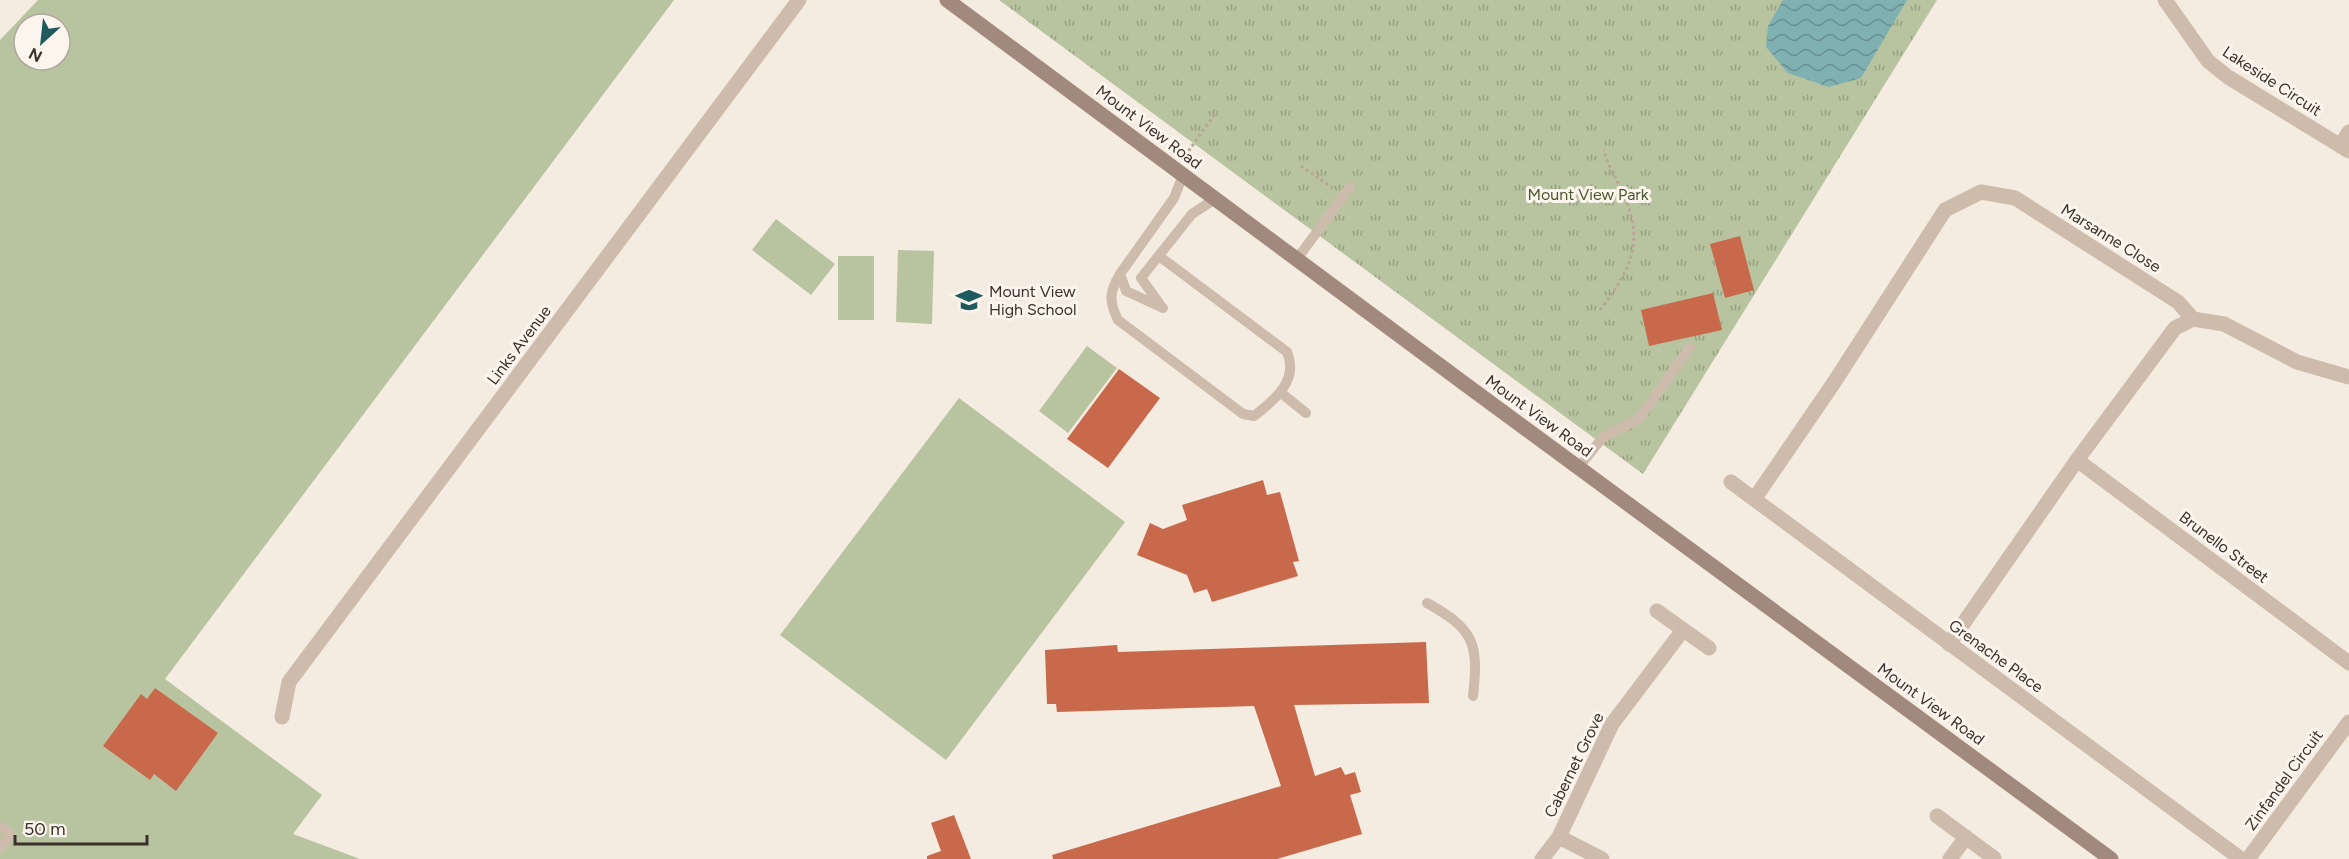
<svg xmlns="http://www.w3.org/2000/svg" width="2349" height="859" font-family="Figtree,sans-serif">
  <defs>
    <pattern id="park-tufts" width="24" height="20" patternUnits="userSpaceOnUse" patternTransform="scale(1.5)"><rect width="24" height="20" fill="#b8c4a0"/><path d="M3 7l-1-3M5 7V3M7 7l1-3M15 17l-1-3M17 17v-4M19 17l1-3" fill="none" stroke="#97a083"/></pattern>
    <pattern id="water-waves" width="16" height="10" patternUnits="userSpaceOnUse" patternTransform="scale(1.5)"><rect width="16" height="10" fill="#7fb0b2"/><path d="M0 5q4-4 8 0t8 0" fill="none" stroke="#699091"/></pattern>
  </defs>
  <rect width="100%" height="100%" fill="#f4ebe1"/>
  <path fill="#b8c4a0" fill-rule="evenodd" d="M38,0H674L165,679L322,795L293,834L360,859H0V40ZM24,24H60V60H24Z
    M776,219L835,264L811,295L752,250Z
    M898,250L934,251L932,324L896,322Z
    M838,256H874V320H838Z
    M1087,346L1117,368L1068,433L1039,411Z
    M959,398L1125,522L946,760L780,635Z"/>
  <path fill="url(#park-tufts)" d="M999,0H1937L1643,474Z"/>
  <path fill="url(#water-waves)" d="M1783,0H1907L1861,78L1829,87L1788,73L1766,47L1768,26Z"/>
  <path fill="#c8694b" d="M1740,236L1754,290L1725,298L1710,244Z
    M1713,293L1722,330L1649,346L1641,310Z
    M1119,369L1160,398L1108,468L1067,439Z
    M1263,480L1267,495L1280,492L1299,561L1293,562L1298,576L1212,602L1207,589L1194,593L1187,575L1137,555L1150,523L1163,529L1187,520L1182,505Z
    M1426,642L1429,703L1294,705L1315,776L1341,767L1345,775L1355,772L1361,792L1350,795L1362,834L1277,859H1053L1052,855L1281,786L1254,706L1057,712L1056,704H1047L1045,650L1117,645L1118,652Z
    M155,688L218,733L176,791L154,774L150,780L103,746L141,694L147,699Z
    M954,815L971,859H927V856L941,851L931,823Z"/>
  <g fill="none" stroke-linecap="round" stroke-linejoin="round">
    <path stroke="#b9a596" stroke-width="3" stroke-dasharray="3 3" stroke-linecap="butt" d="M1185,156L1217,111
      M1301,166L1333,188
      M1600,310C1632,268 1646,240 1621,189C1615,176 1607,165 1604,150"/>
    <path stroke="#cdbbac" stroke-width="10" d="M1297,259L1350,187
      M1120,274C1109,292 1109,302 1118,320L1243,414L1254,416C1275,400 1299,380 1287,352L1159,256
      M1161,306L1141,278L1192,214L1215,199
      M1163,308L1126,291L1120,274L1174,198L1183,175
      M1280,392L1306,413
      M1579,467L1603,437L1639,419L1690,347
      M1427,603C1474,629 1479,643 1473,696
      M0,826L11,834L0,848"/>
    <path stroke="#cdbbac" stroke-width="15" d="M2165,0L2208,61L2228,77L2349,151
      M2340,146L2349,132
      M2193,319L2224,324L2297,362L2349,377
      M2077,460L2349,663
      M1731,482L2241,859
      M1755,498L1835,381L1945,210L1981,192L2015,198L2178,302L2193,319
      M1657,611L1709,648
      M1949,644L2077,460L2175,328L2193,319
      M282,717L289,682L799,0
      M1937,816L1994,858
      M1559,837L1602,859
      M1542,859L1559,837L1612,724L1683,630
      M1950,859L1966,837
      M2248,859L2349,722"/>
    <path stroke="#a18a7d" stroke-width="15" d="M947,0L1473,390L2111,859"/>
  </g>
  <defs>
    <g id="school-bare" transform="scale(2.07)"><path d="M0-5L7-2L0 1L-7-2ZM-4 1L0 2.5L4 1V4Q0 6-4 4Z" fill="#1f5a5e" stroke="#fbf5ee" stroke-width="2.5" paint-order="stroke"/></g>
  </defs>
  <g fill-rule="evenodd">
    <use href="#school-bare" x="969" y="300"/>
  </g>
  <g text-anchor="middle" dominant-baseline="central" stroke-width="6" stroke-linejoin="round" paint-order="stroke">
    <g font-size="16" fill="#3b302b" stroke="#fbf5ee">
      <text transform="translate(2272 81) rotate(33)">Lakeside Circuit</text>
      <text transform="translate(1149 127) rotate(37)">Mount View Road</text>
      <text transform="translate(2111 238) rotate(32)">Marsanne Close</text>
      <text transform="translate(519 345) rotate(-53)">Links Avenue</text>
      <text transform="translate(1539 416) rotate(36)">Mount View Road</text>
      <text transform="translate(2224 547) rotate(37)">Brunello Street</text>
      <text transform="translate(1996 656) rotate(36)">Grenache Place</text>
      <text transform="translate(1931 704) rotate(36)">Mount View Road</text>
      <text transform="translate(1574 765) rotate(-64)">Cabernet Grove</text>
      <text transform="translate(2284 780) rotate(-54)">Zinfandel Circuit</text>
    </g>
    <g font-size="16" fill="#4a5a2e" stroke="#fbf5ee">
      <text x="1588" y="194">Mount View Park</text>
    </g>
    <g font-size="16" fill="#3b302b" stroke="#fbf5ee" text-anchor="start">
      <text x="989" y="291">Mount View<tspan x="989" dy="18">High School</tspan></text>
    </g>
  </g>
  <g transform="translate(42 42) rotate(207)"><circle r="28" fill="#fbf5ee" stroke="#aea6a0" stroke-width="1.5"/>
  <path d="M0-4.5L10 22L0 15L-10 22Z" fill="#1f5a5e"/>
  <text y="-9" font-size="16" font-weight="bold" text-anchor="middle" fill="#3b302b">N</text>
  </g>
  <path d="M15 835v9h132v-9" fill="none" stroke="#3b302b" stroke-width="3"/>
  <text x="24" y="835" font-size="18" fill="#3b302b" stroke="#fbf5ee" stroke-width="4.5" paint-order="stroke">50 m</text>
</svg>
